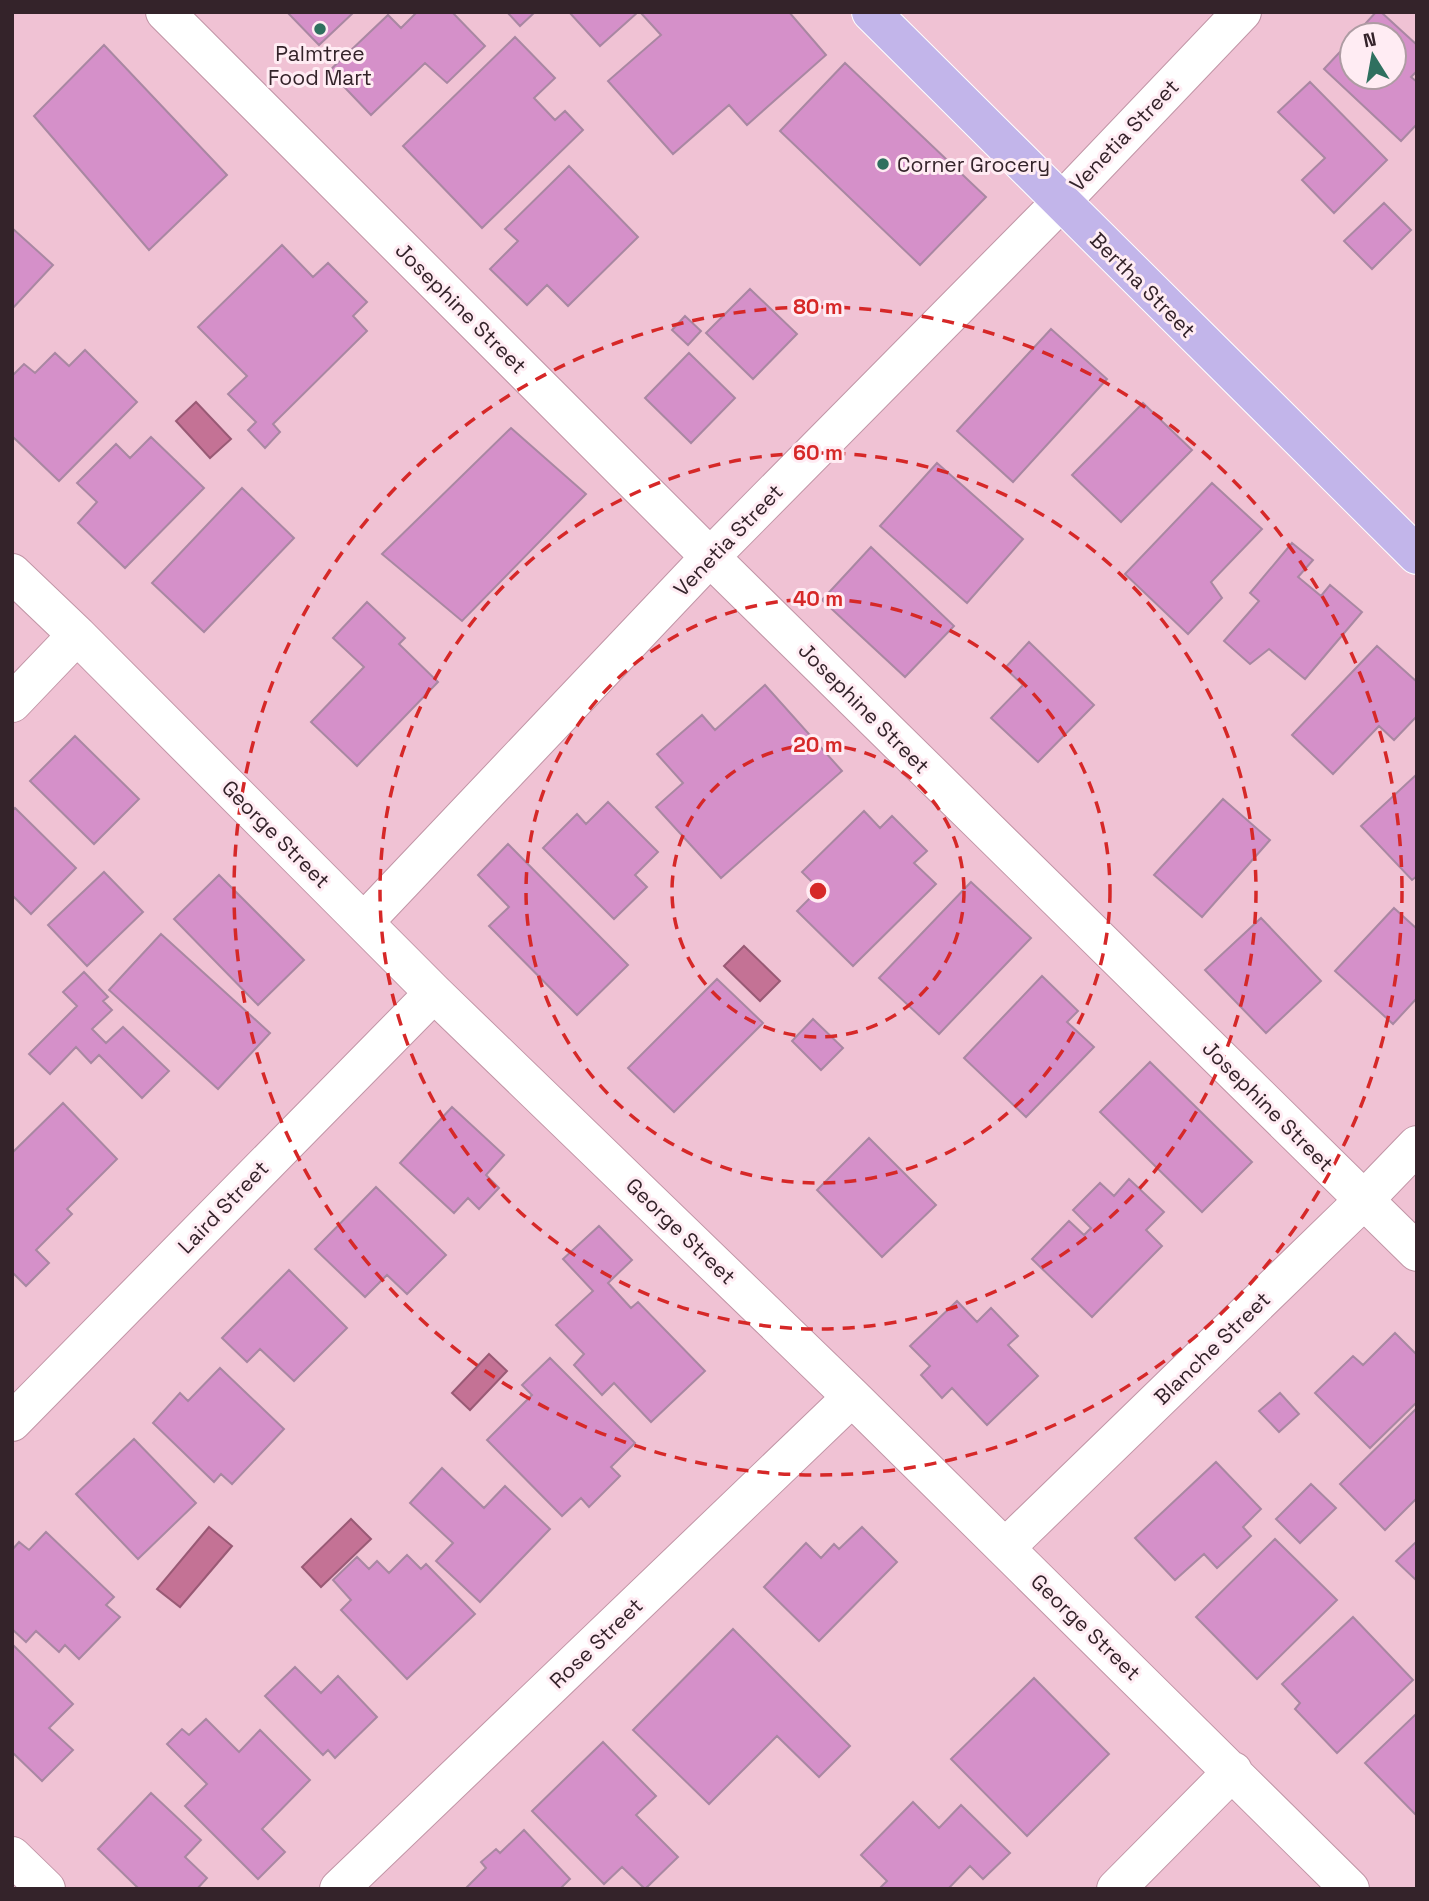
<svg xmlns="http://www.w3.org/2000/svg" width="1429" height="1901" font-family="'Space Grotesk',sans-serif">
  <rect width="100%" height="100%" fill="#f0c2d4"/>
  <path fill="#c47295" stroke="#995a75" stroke-width="2" d="M196,402L231,439L210,458L176,421Z
    M744,946L780,981L760,1001L724,966Z
    M489,1354L507,1371L470,1410L452,1393Z
    M351,1519L371,1539L321,1587L302,1567Z
    M209,1527L232,1546L180,1607L157,1589Z"/>
  <path fill="#d590c9" stroke="#a987a2" stroke-width="2" d="M287,12H354L319,45Z
    M417,12H452L485,46L447,83L425,63L371,115L329,71L388,15L401,28Z
    M507,12H535L520,26Z
    M569,12H638L600,46Z
    M640,12H789L826,55L747,125L729,105L673,154L608,81L661,35Z
    M1376,12H1381L1417,45V71L1411,77L1417,82V124L1401,141L1324,69L1352,39V77H1394V35H1355Z
    M515,37L555,78L534,98L555,120L565,111L583,130L482,228L403,146Z
    M104,45L227,175L149,250L34,116Z
    M845,63L986,197L920,265L780,131Z
    M1310,82L1387,160L1334,213L1302,180L1325,158L1278,112Z
    M569,166L638,237L568,306L547,285L527,305L490,269L518,241L505,229Z
    M1384,203L1411,230L1372,269L1344,241Z
    M12,228L53,265L12,309Z
    M282,245L313,277L328,263L367,302L353,316L367,331L273,424L280,432L265,448L248,430L256,422L228,394L247,376L198,327Z
    M750,289L797,334L753,379L706,333Z
    M685,316L701,331L688,345L672,330Z
    M1051,329L1107,379L1013,482L957,431Z
    M85,350L137,402L59,481L12,436V376L24,364L35,373L55,353L69,366Z
    M689,353L735,398L691,443L645,398Z
    M1143,403L1192,450L1121,522L1072,475Z
    M511,428L586,494L462,621L382,554Z
    M151,437L204,488L125,568L78,523L97,502L77,483L116,444L130,458Z
    M937,463L1023,539L967,603L880,526Z
    M1212,483L1262,529L1211,582L1222,598L1188,634L1125,574Z
    M242,488L294,538L204,632L152,583Z
    M1292,543L1313,560L1298,577L1321,596L1330,585L1362,612L1305,679L1269,649L1250,664L1224,641L1259,601L1250,593Z
    M871,547L954,626L905,677L822,600Z
    M367,602L405,638L399,644L438,682L357,766L311,722L364,667L333,638Z
    M1029,642L1094,705L1038,762L991,718L1023,685L1005,668Z
    M1377,646L1417,682V716L1394,740L1379,726L1333,774L1292,735Z
    M765,685L842,771L721,878L656,807L683,783L657,754L702,715L715,730Z
    M75,736L139,799L94,844L30,781Z
    M1417,774V876L1412,880L1361,826Z
    M1223,799L1270,840L1202,917L1154,875Z
    M608,802L658,852L635,875L647,887L614,919L543,848L577,814L586,824Z
    M15,808L76,868L31,914L12,895V811Z
    M864,811L880,828L892,816L927,851L914,863L936,884L853,966L797,911L819,889L802,872Z
    M508,844L628,965L577,1015L489,926L509,907L478,875Z
    M104,872L143,912L87,966L48,925Z
    M219,875L304,960L258,1005L174,919Z
    M971,882L1031,938L939,1034L879,978Z
    M1394,908L1417,929V998L1393,1024L1335,971Z
    M1261,918L1321,981L1266,1033L1205,970Z
    M161,934L270,1033L218,1089L109,990Z
    M84,972L108,997L103,1001L112,1010L92,1029L106,1043L123,1027L169,1071L142,1098L99,1055L91,1063L76,1047L50,1074L29,1054L77,1006L63,992Z
    M1042,976L1078,1011L1067,1022L1094,1047L1026,1117L964,1058Z
    M717,979L763,1023L674,1112L628,1068Z
    M813,1019L843,1048L821,1070L792,1041Z
    M1150,1062L1252,1162L1202,1212L1100,1112Z
    M63,1103L117,1159L67,1209L72,1214L36,1250L49,1263L26,1286L12,1272V1153Z
    M452,1107L504,1155L486,1175L499,1188L479,1209L468,1198L454,1213L400,1163Z
    M869,1138L936,1205L882,1257L817,1190Z
    M1129,1179L1164,1212L1146,1230L1162,1246L1092,1317L1032,1259L1069,1221L1084,1235L1091,1228L1073,1210L1100,1183L1114,1196Z
    M376,1187L446,1255L407,1294L387,1275L365,1297L315,1249Z
    M599,1226L632,1260L608,1283L631,1308L638,1302L705,1371L651,1422L614,1383L602,1395L574,1365L584,1354L556,1325L593,1291L563,1259Z
    M289,1270L347,1328L294,1381L260,1349L247,1362L222,1338Z
    M957,1301L977,1322L991,1308L1018,1336L1008,1345L1038,1376L987,1425L952,1388L942,1398L921,1375L930,1366L910,1346Z
    M1395,1333L1417,1355V1402L1370,1448L1315,1393L1353,1356L1363,1365Z
    M550,1358L635,1443L611,1467L620,1476L589,1507L581,1498L562,1516L487,1440L532,1395L522,1385Z
    M220,1368L284,1429L232,1484L221,1474L214,1482L153,1423L180,1393L188,1401Z
    M1280,1393L1299,1414L1279,1432L1259,1411Z
    M1417,1408V1498L1385,1530L1340,1484Z
    M134,1439L196,1503L138,1559L76,1494Z
    M1216,1462L1261,1509L1243,1527L1251,1536L1217,1568L1204,1554L1175,1580L1135,1538Z
    M442,1468L484,1508L505,1486L550,1529L480,1602L436,1561L453,1543L410,1503Z
    M1311,1484L1336,1508L1300,1543L1276,1519Z
    M862,1527L897,1562L819,1641L764,1587L806,1543L821,1558L834,1544L839,1549Z
    M46,1532L114,1597L106,1605L120,1617L79,1659L65,1645L59,1652L36,1631L26,1642L12,1629V1550L19,1542L29,1550Z
    M1275,1539L1337,1600L1257,1679L1196,1617Z
    M1417,1541V1581L1396,1561Z
    M407,1555L421,1569L426,1564L475,1614L407,1679L341,1610L351,1600L333,1580L357,1557L369,1569L377,1561L389,1573Z
    M1353,1617L1413,1680L1337,1753L1295,1709L1300,1703L1282,1684Z
    M733,1629L850,1746L819,1777L777,1736L709,1804L633,1730Z
    M12,1644L73,1704L49,1728L73,1750L42,1781L12,1752Z
    M295,1667L321,1693L338,1676L377,1717L335,1758L328,1750L323,1755L265,1696Z
    M1034,1678L1109,1754L1027,1836L951,1759Z
    M1417,1713V1816L1365,1763Z
    M206,1719L239,1752L260,1730L310,1780L262,1829L285,1852L258,1879L185,1806L207,1784L167,1744L182,1729L189,1735Z
    M603,1742L656,1796L636,1815L678,1857L645,1889L622,1867L604,1884L532,1811Z
    M151,1793L201,1840L185,1857L207,1878L197,1889H139L98,1849Z
    M913,1802L939,1828L961,1805L1010,1853L983,1879L970,1866L948,1889H879L887,1881L861,1855Z
    M524,1830L570,1879L560,1889H469L467,1887L486,1868L481,1862L496,1849L500,1853Z"/>
  <g fill="none" stroke-linecap="round" stroke-linejoin="round">
    <g stroke="#c195a6" stroke-width="40">
      <path id="minor" d="M165,12L710,557L1417,1252
        M12,573L77,635L434,993L852,1397L1350,1889
        M12,703L77,635
        M364,922L710,557L1060,203L1242,12
        M12,1422L434,993
        M1005,1548L1364,1200L1417,1145
        M12,1856L46,1889
        M339,1889L852,1397
        M1116,1889L1233,1771"/>
    </g>
    <g stroke="#fff" stroke-width="40">
      <path id="major" d="M871,12L1417,555"/>
    </g>
    <use href="#minor" stroke="#fff" stroke-width="38"/>
    <use href="#major" stroke="#c2b5ea" stroke-width="38"/>
  </g>
  <g fill="none" stroke="#d62828" stroke-width="3.5" stroke-dasharray="12 9">
    <circle cx="818" cy="891" r="146"/>
    <circle cx="818" cy="891" r="292"/>
    <circle cx="818" cy="891" r="438"/>
    <circle cx="818" cy="891" r="584"/>
  </g>
  <g fill="#2f705f" stroke="#ffecf3" stroke-width="2.5">
    <circle cx="320" cy="29" r="7"/>
    <circle cx="883" cy="164" r="7"/>
  </g>
  <g text-anchor="middle" dominant-baseline="central" stroke-width="6" stroke-linejoin="round" paint-order="stroke">
    <g font-size="21" fill="#34232a" stroke="#ffecf3">
      <text x="320" y="53">Palmtree<tspan x="320" dy="24">Food Mart</tspan></text>
      <text x="897" y="164" text-anchor="start">Corner Grocery</text>
    </g>
    <g font-size="21" fill="#34232a" stroke="#ffecf3">
      <text transform="translate(1124 135) rotate(-46)">Venetia Street</text>
      <text transform="translate(1143 285) rotate(45)">Bertha Street</text>
      <text transform="translate(461 308) rotate(45)">Josephine Street</text>
      <text transform="translate(728 540) rotate(-46)">Venetia Street</text>
      <text transform="translate(864 708) rotate(45)">Josephine Street</text>
      <text transform="translate(276 834) rotate(45)">George Street</text>
      <text transform="translate(1268 1106) rotate(45)">Josephine Street</text>
      <text transform="translate(223 1207) rotate(-46)">Laird Street</text>
      <text transform="translate(681 1231) rotate(44)">George Street</text>
      <text transform="translate(1212 1348) rotate(-44)">Blanche Street</text>
      <text transform="translate(1086 1627) rotate(44)">George Street</text>
      <text transform="translate(596 1643) rotate(-44)">Rose Street</text>
    </g>
  </g>
  <circle cx="818" cy="891" r="10" fill="#d62828" stroke="#ffecf3" stroke-width="3.5"/>
  <g font-size="21" text-anchor="middle" font-weight="bold" fill="#d62828" stroke="#ffecf3" stroke-width="6" stroke-linejoin="round" paint-order="stroke">
    <text x="818" y="314">80 m</text>
    <text x="818" y="460">60 m</text>
    <text x="818" y="606">40 m</text>
    <text x="818" y="752">20 m</text>
  </g>
  <rect width="1429" height="1901" fill="none" stroke="#34232a" stroke-width="28"/>
  <g transform="translate(1373 56) rotate(349)"><circle r="33" fill="#ffecf3" stroke="#ae9ca3" stroke-width="2"/>
  <path d="M0-5L12 26L0 18L-12 26Z" fill="#2f705f"/>
  <text y="-10" font-size="19" font-weight="bold" text-anchor="middle" fill="#34232a">N</text>
  </g>
</svg>
